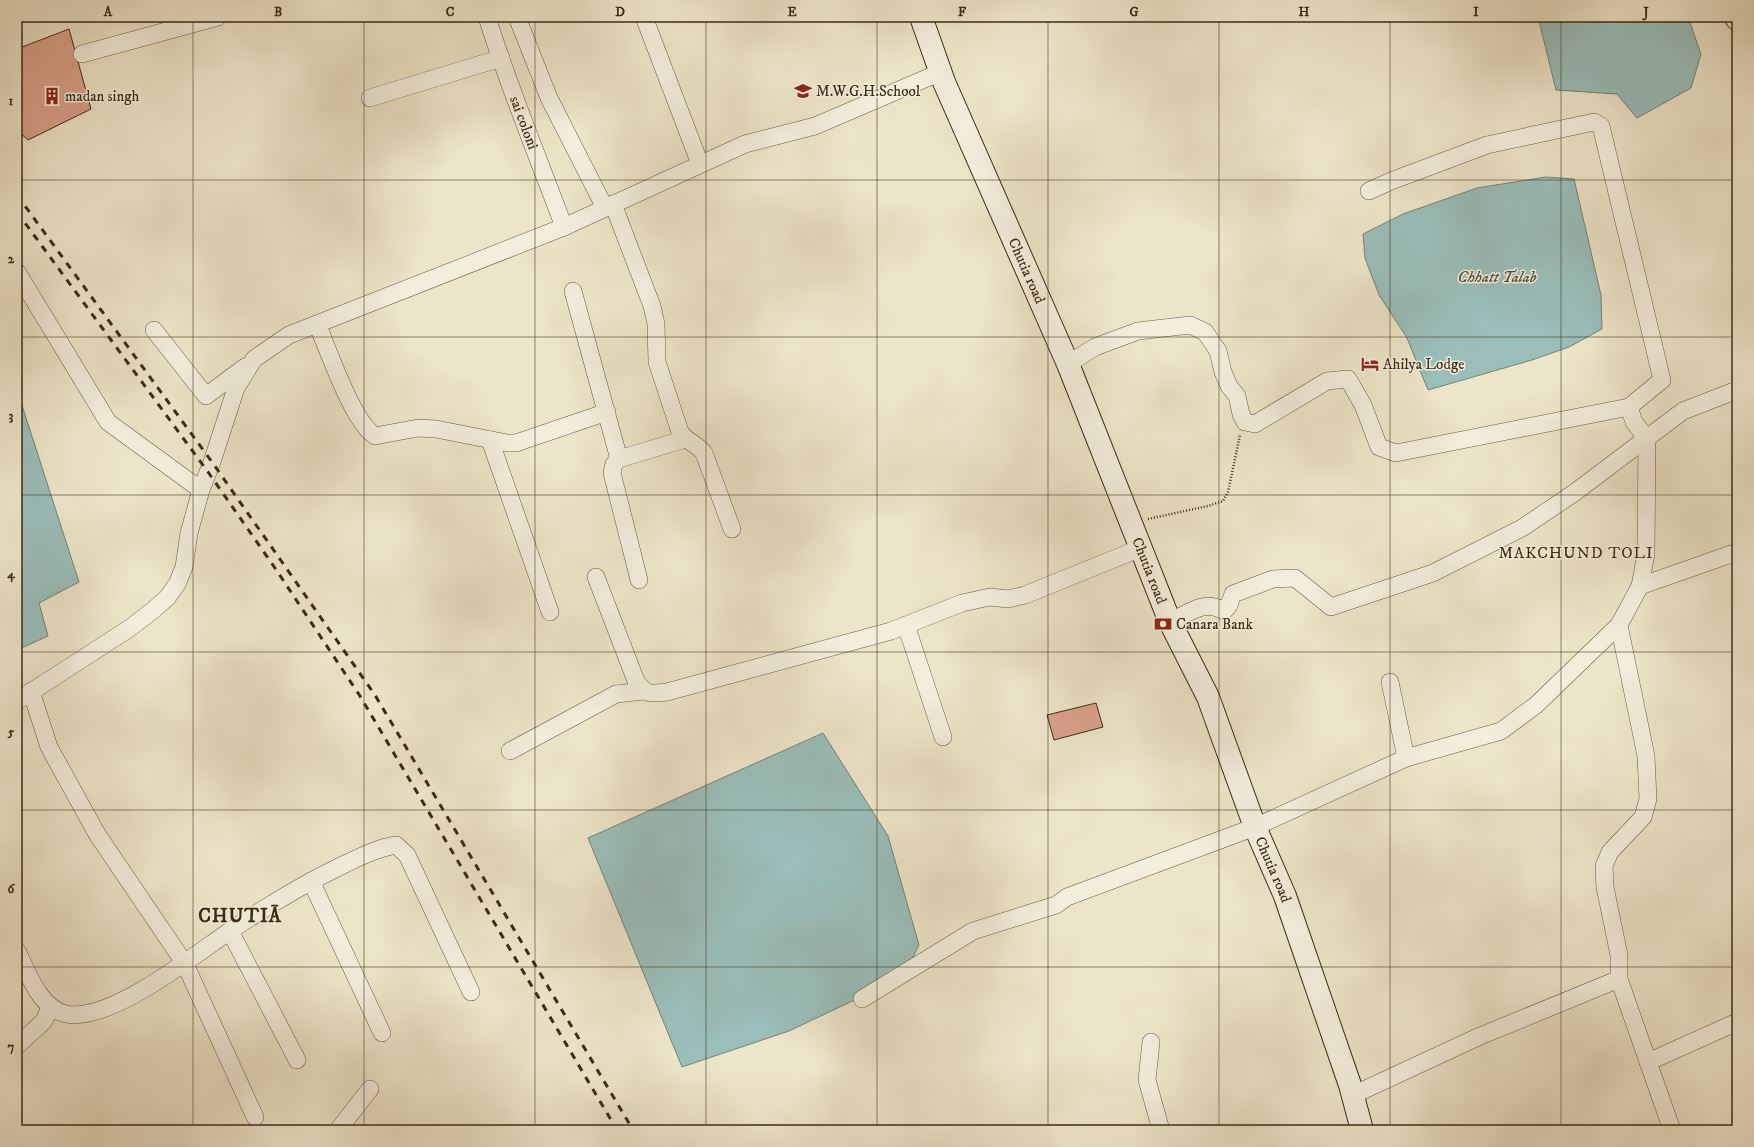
<svg xmlns="http://www.w3.org/2000/svg" width="1754" height="1147" font-family="'IM FELL DW Pica',serif">
  <rect width="100%" height="100%" fill="#ede5c9"/>
  <filter id="stains"><feTurbulence type="fractalNoise" baseFrequency=".005" numOctaves="4"/><feColorMatrix values="0 0 0 0 .2 0 0 0 0 .09 0 0 0 0 .02 0 0 0 .5 -.17"/></filter>
  <radialGradient id="worn" r=".72"><stop offset=".6" stop-color="#630" stop-opacity="0"/><stop offset="1" stop-color="#630" stop-opacity=".3"/></radialGradient>
  <path fill="#9abeba" stroke="#748377" d="M1538,17H1688L1701,54L1691,88L1637,118L1617,94L1556,90Z
    M1546,177L1574,179L1601,295L1602,329L1569,347L1532,360L1428,390L1407,338L1379,295L1365,258L1363,234L1403,214L1477,188Z
    M17,390L79,582L39,603L48,636L17,650Z
    M823,733L888,836L919,945L903,977L789,1031L682,1067L588,838Z"/>
  <path fill="#daa18b" stroke="#3c2b13" d="M69,29L91,109L28,140L17,130V49Z
    M1096,703L1103,727L1054,740L1047,715Z"/>
  <g fill="none" stroke-linecap="round" stroke-linejoin="round">
    <g stroke="#685a40" stroke-width="18">
      <g id="street">
        <path id="s1" d="M487,17C509,88 538,157 564,227"/>
        <path d="M517,17L549,98L605,208"/>
        <path d="M644,17L700,164"/>
        <path d="M82,54L218,17"/>
        <path d="M370,98L501,58"/>
        <path d="M613,204L652,306L656,324L657,362L680,432C687,442 697,444 704,453L732,529"/>
        <path d="M17,272L108,422L201,490"/>
        <path d="M573,291L619,459"/>
        <path d="M317,324C329,351 352,421 375,436L418,428L436,429L507,443H516L607,412"/>
        <path d="M154,330L206,396L245,367"/>
        <path d="M1068,364L1095,347L1138,331L1190,325L1205,332L1218,351L1223,372L1229,386L1237,396L1241,414L1245,422L1255,424L1327,381L1348,379L1363,405L1379,447L1396,453L1629,407L1662,380L1601,126L1594,122L1487,145L1391,181L1369,191"/>
        <path d="M490,440L550,612"/>
        <path d="M596,577L636,681C646,695 650,694 667,692L891,631L962,603L990,597L1008,599L1025,595L1141,548"/>
        <path d="M639,580L612,473L614,464L619,459L685,439"/>
        <path d="M1640,586L1737,552"/>
        <path d="M1170,622C1189,613 1204,599 1224,611L1229,605L1233,594L1273,579L1295,578L1331,607L1433,573L1522,528L1574,493L1683,411L1737,390"/>
        <path d="M906,625L943,737"/>
        <path d="M1390,682L1406,758"/>
        <path d="M31,691L49,747L97,834L185,964L255,1117"/>
        <path d="M17,701L130,628L152,611L167,598L177,584L184,567L189,533L201,490L212,462L236,388L254,359L289,335L564,227L745,144L815,126L941,72"/>
        <path d="M510,751L616,694L644,691"/>
        <path d="M311,881L382,1033"/>
        <path d="M230,931L297,1060"/>
        <path d="M17,951C28,972 39,1008 66,1014C110,1023 194,955 230,931C267,906 305,883 345,864C362,856 378,848 396,845L407,855L471,992"/>
        <path d="M1619,979L1672,1130"/>
        <path d="M862,999L973,931L1056,905L1067,897L1255,827L1406,758L1501,731L1536,705L1619,625L1640,586L1646,554L1647,439L1634,422L1629,407"/>
        <path d="M1151,1042L1147,1080L1161,1130"/>
        <path d="M17,1046L44,1021L50,1007"/>
        <path d="M1648,1062L1737,1022"/>
        <path d="M1353,1095L1478,1037L1619,979V955L1605,887L1604,866L1610,852L1643,817L1648,799L1646,756L1619,625"/>
        <path d="M338,1130L370,1089"/>
      </g>
    </g>
    <g stroke="#3c2b13" stroke-width="24">
      <g id="secondary">
        <path id="s2" d="M921,17L944,82L1068,364L1170,622L1208,697L1255,827L1285,896L1350,1085L1362,1130"/>
        <path d="M1736,17L1737,19"/>
      </g>
    </g>
    <path stroke="#3c2b13" stroke-width="2.5" stroke-dasharray="1 2" stroke-linecap="butt" d="M1148,519L1208,506L1223,501L1228,492L1240,435"/>
    <use href="#street" stroke="#f3eedc" stroke-width="17"/>
    <use href="#secondary" stroke="#f3eedc" stroke-width="22"/>
    <path stroke="#3c2b13" stroke-width="3" stroke-dasharray="7 7" stroke-linecap="butt" d="M17,195L212,462L375,695L633,1130
      M17,212L208,472L275,568L360,696L617,1130"/>
  </g>
  <path fill="none" stroke="#3c2b13" stroke-width="1" stroke-opacity="0.55" d="M193,17V1130M364,17V1130M535,17V1130M706,17V1130M877,17V1130M1048,17V1130M1219,17V1130M1390,17V1130M1561,17V1130M17,180H1737M17,337H1737M17,495H1737M17,652H1737M17,810H1737M17,967H1737"/>
  <defs>
    <g id="school-bare" transform="scale(1.38)"><path d="M0-5L7-2L0 1L-7-2ZM-4 1L0 2.5L4 1V4Q0 6-4 4Z" fill="#8f2418" stroke="#f3eedc" stroke-width="2.5" paint-order="stroke"/></g>
    <g id="building-bare" transform="scale(1.38)"><path d="M-4-6H4V6H1V3H-1V6H-4ZM-2.5-4.3h1.7v1.8h-1.7ZM.8-4.3h1.7v1.8H.8ZM-2.5-1h1.7V.8h-1.7ZM.8-1h1.7V.8H.8Z" fill="#8f2418" stroke="#f3eedc" stroke-width="2.5" paint-order="stroke"/></g>
    <g id="hotel-bare" transform="scale(1.38)"><path d="M-6-4.5h1.5V1H6V5H4.5V3h-9V5H-6ZM-4 0a1.8 1.8 0 1 1 3.6 0ZM.5 0V-2.5h3Q6-2.5 6 0Z" fill="#8f2418" stroke="#f3eedc" stroke-width="2.5" paint-order="stroke"/></g>
    <g id="bank-bare" transform="scale(1.38)"><path d="M-6-4H6V4H-6ZM0-2.3a2.3 2.3 0 1 0 0 4.6a2.3 2.3 0 1 0 0-4.6Z" fill="#8f2418" stroke="#f3eedc" stroke-width="2.5" paint-order="stroke"/></g>
  </defs>
  <g fill-rule="evenodd">
    <use href="#school-bare" x="803" y="91"/>
    <use href="#building-bare" x="52" y="96"/>
    <use href="#hotel-bare" x="1370" y="364"/>
    <use href="#bank-bare" x="1163" y="624"/>
  </g>
  <g text-anchor="middle" dominant-baseline="central" stroke-width="3" stroke-linejoin="round" paint-order="stroke">
    <g font-size="15" fill="#3c2b13" stroke="#f3eedc" text-anchor="start">
      <text x="816" y="91">M.W.G.H.School</text>
      <text x="65" y="96">madan singh</text>
      <text x="1383" y="364">Ahilya Lodge</text>
      <text x="1176" y="624">Canara Bank</text>
    </g>
    <g font-size="15" fill="#3c2b13" stroke="#f3eedc">
      <text stroke="none"><textPath href="#s1" startOffset="112">sai coloni</textPath></text>
      <text stroke="none"><textPath href="#s2" startOffset="275">Chutia road</textPath></text>
      <text stroke="none"><textPath href="#s2" startOffset="599">Chutia road</textPath></text>
      <text stroke="none"><textPath href="#s2" startOffset="923">Chutia road</textPath></text>
    </g>
    <g font-size="16" font-style="italic" fill="#54503d" stroke="#f3eedc">
      <text x="1497" y="277">Chhatt Talab</text>
    </g>
    <g font-size="16" letter-spacing="1" fill="#3c2b13" stroke="#f3eedc">
      <text x="1576" y="553">MAKCHUND TOLI</text>
    </g>
    <g font-size="19" font-weight="bold" letter-spacing="1" fill="#3c2b13" stroke="#f3eedc">
      <text x="240" y="916">CHUTIĀ</text>
    </g>
  </g>
  <rect width="1754" height="1147" fill="none" stroke="#ede5c9" stroke-width="44"/>
  <rect x="22" y="22" width="1710" height="1103" fill="none" stroke="#3c2b13" stroke-width="1.5"/>
  <g font-size="13" text-anchor="middle" font-weight="bold" fill="#3c2b13">
    <text x="108" y="16">A</text>
    <text x="278" y="16">B</text>
    <text x="450" y="16">C</text>
    <text x="620" y="16">D</text>
    <text x="792" y="16">E</text>
    <text x="962" y="16">F</text>
    <text x="1134" y="16">G</text>
    <text x="1304" y="16">H</text>
    <text x="1476" y="16">I</text>
    <text x="1646" y="16">J</text>
    <text x="11" y="105">1</text>
    <text x="11" y="263">2</text>
    <text x="11" y="420">3</text>
    <text x="11" y="578">4</text>
    <text x="11" y="736">5</text>
    <text x="11" y="893">6</text>
    <text x="11" y="1051">7</text>
  </g>
  <rect width="100%" height="100%" filter="url(#stains)"/>
  <rect width="100%" height="100%" fill="url(#worn)"/>
</svg>
